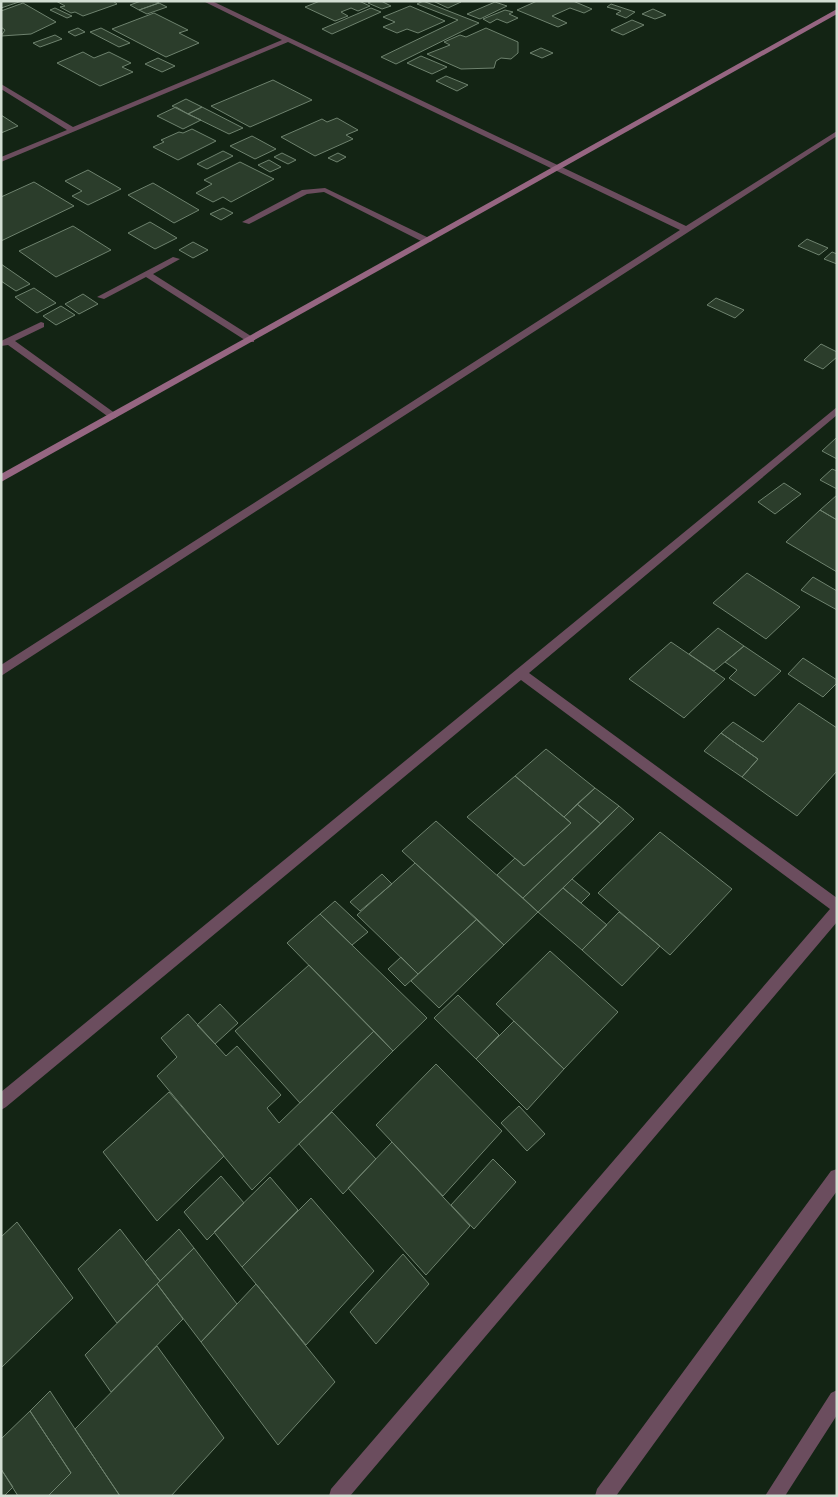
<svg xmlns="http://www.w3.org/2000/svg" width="838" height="1497" font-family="'Varela Round',sans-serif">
  <rect width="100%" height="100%" fill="#132414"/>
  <path fill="#2b3d2b" stroke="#6e826e" d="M1,1H22L1,8Z
    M56,1H113L117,4L83,16L75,12L71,13L60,7L65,6Z
    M141,1H155L159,3L139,10L130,5Z
    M320,1H359L370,6L358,11L351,8L341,12L348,16L335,21L305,7Z
    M372,1H381L391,6L382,9L368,3Z
    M423,1L479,23L396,64L381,57L458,20L417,4Z
    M433,1H458L461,2L448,8Z
    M537,1H573L592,9L584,13L570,8L552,16L567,23L558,27L517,10Z
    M495,2L507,6L480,19L467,14Z
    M23,3L56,22L31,34L1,36L5,30L1,27V11Z
    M159,3L167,7L147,14L139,10Z
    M611,4L635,12L626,18L616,14L621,11L607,7Z
    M410,6L445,21L418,33L407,29L397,33L383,27L395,22L383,17Z
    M55,8L72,16L67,18L50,10Z
    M371,8L381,12L332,34L322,29Z
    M653,9L666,15L655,19L642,14Z
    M505,10L513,12L509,14L518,18L507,23L497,19L490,23L483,19Z
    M154,13L188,30L179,33L199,43L166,57L112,29Z
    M632,20L644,25L623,35L611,30Z
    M78,28L85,32L75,36L68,32Z
    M101,28L130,43L119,47L90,32Z
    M486,28L518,42V53L511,59L501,58L496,61L494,68L461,69L427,54L450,45L444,42L460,35L466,37Z
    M55,35L62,39L40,47L33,43Z
    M541,48L553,53L542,58L530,53Z
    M83,52L94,58L109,52L131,63L122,67L133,72L100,86L57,63Z
    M421,56L447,67L432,74L407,63Z
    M158,58L175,66L162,72L145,64Z
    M446,76L468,85L457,91L436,81Z
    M273,80L312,100L250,127L211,106Z
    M186,99L202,107L188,114L172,106Z
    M176,107L188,114L201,120L183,129L157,116Z
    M202,107L243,128L229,134L188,114Z
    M1,115L18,126L1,133Z
    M337,118L358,130L346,135L353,139L315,156L281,137L322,119L327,122Z
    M192,129L216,141L178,160L153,147L164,142L161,140L179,132L183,133Z
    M252,136L276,149L255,159L230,146Z
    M223,151L233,156L207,169L197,164Z
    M282,153L296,160L288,164L274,157Z
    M338,153L346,157L337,162L328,158Z
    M269,160L281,167L270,172L258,165Z
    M240,162L274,179L231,202L223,197L213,202L196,193L212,184L204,180Z
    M88,170L121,189L88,205L72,196L82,191L65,181Z
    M34,182L74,206L1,241V197Z
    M153,183L199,210L174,223L128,195Z
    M223,208L233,213L221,220L210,214Z
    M150,222L177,238L155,249L128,233Z
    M73,226L111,250L56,277L19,251Z
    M807,239L828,248L819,255L798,246Z
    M193,242L208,250L193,258L179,250Z
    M832,252L837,254V264L824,259Z
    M1,264L30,284L16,291L1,281Z
    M34,288L56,303L37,313L15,297Z
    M83,294L98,304L79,314L65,304Z
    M716,298L744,310L735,318L707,305Z
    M61,306L75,315L56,325L43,316Z
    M821,344L837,352V357L823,369L804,360Z
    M836,438L837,439V459L822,451Z
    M832,469L837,471V489L820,480Z
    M784,483L801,494L775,514L758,502Z
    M837,495V520L820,510Z
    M820,510L837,520V572L786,542Z
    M747,573L800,607L766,639L713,603Z
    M813,577L837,591V610L801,590Z
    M718,628L744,646L714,671L689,654Z
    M671,642L725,679L684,718L629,679Z
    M744,646L781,671L755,696L729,678L737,670L725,662Z
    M803,658L837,680V683L823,697L788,674Z
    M799,703L837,728V771L797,816L742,777L758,759L721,733L733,722L763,742Z
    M721,733L758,759L742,777L704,751Z
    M546,749L595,788L564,817L515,776Z
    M515,776L571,823L524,866L467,817Z
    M595,788L619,806L601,824L577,804Z
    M577,804L601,824L523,898L497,875L515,858L524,866L571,823L564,817Z
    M619,806L634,819L538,912L523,898Z
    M436,821L538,912L504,945L402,851Z
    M660,832L732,889L670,955L598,893Z
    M415,863L477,919L418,974L357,915Z
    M382,874L392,884L360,911L350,902Z
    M572,879L590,894L581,903L563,888Z
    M563,888L607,925L582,950L538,912Z
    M335,901L368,932L352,945L320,914Z
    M619,912L660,946L622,986L582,950Z
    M320,914L427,1018L393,1051L287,943Z
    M477,919L504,945L439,1008L411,981Z
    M550,951L618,1012L564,1069L496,1004Z
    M401,957L418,974L405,986L388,969Z
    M309,965L374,1031L300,1103L235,1031Z
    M458,995L499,1035L476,1059L434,1018Z
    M220,1004L238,1023L215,1044L197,1025Z
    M188,1014L226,1056L237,1046L281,1095L267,1108L279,1123L374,1031L393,1051L252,1190L157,1076L177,1057L161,1038Z
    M514,1021L564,1069L527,1110L476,1059Z
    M436,1064L502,1131L443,1196L376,1125Z
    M169,1092L224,1156L157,1221L103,1152Z
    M519,1106L545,1134L527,1151L501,1123Z
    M332,1112L376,1159L343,1194L299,1144Z
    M392,1142L470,1226L426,1275L348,1188Z
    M493,1159L516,1182L474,1229L451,1205Z
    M221,1176L244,1203L207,1240L184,1212Z
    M270,1177L298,1210L242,1267L214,1232Z
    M311,1198L374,1271L306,1345L242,1267Z
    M17,1222L73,1298L1,1368V1237Z
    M120,1229L160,1281L117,1323L78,1269Z
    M179,1229L194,1248L160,1281L145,1262Z
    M194,1248L237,1304L201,1342L157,1284Z
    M403,1254L429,1284L376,1344L350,1312Z
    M157,1284L183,1319L111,1392L85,1355Z
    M256,1284L335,1382L278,1445L201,1342Z
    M157,1346L224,1438L171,1496H120L75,1429Z
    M50,1391L75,1429L120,1496H48L71,1473L30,1411Z
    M30,1411L71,1473L48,1496H18L1,1469V1439Z
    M1,1469L13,1487L4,1496H1Z"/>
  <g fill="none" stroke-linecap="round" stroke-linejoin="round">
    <path fill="#6b4d5e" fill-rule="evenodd" d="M325,188L431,239L432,241L425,243L324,192L307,194L249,224L242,222L302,190Z
      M173,257L180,259L153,274L254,338V342H248L146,277L104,299L97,297Z
      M41,322L44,323V327L15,341L116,414V418H110L8,345L1,346V341Z
      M837,1169V1191L616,1496H595L597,1489L831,1171Z
      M837,1390V1415L785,1496H765L831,1393Z"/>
    <path fill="#6b4d5e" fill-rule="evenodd" d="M203,1H212L686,226L837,131V136L1,676V665L680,230L288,42L1,162V157L67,130L1,89V84L73,127L282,40Z
      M837,407V415L529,673L837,898V922L350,1496H329L331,1489L830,909L521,680L6,1107L1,1110V1092Z"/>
    <path fill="#966682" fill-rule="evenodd" d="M837,9V14L1,482V474Z"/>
  </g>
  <rect width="838" height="1497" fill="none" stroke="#d3ded3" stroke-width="5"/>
</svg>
